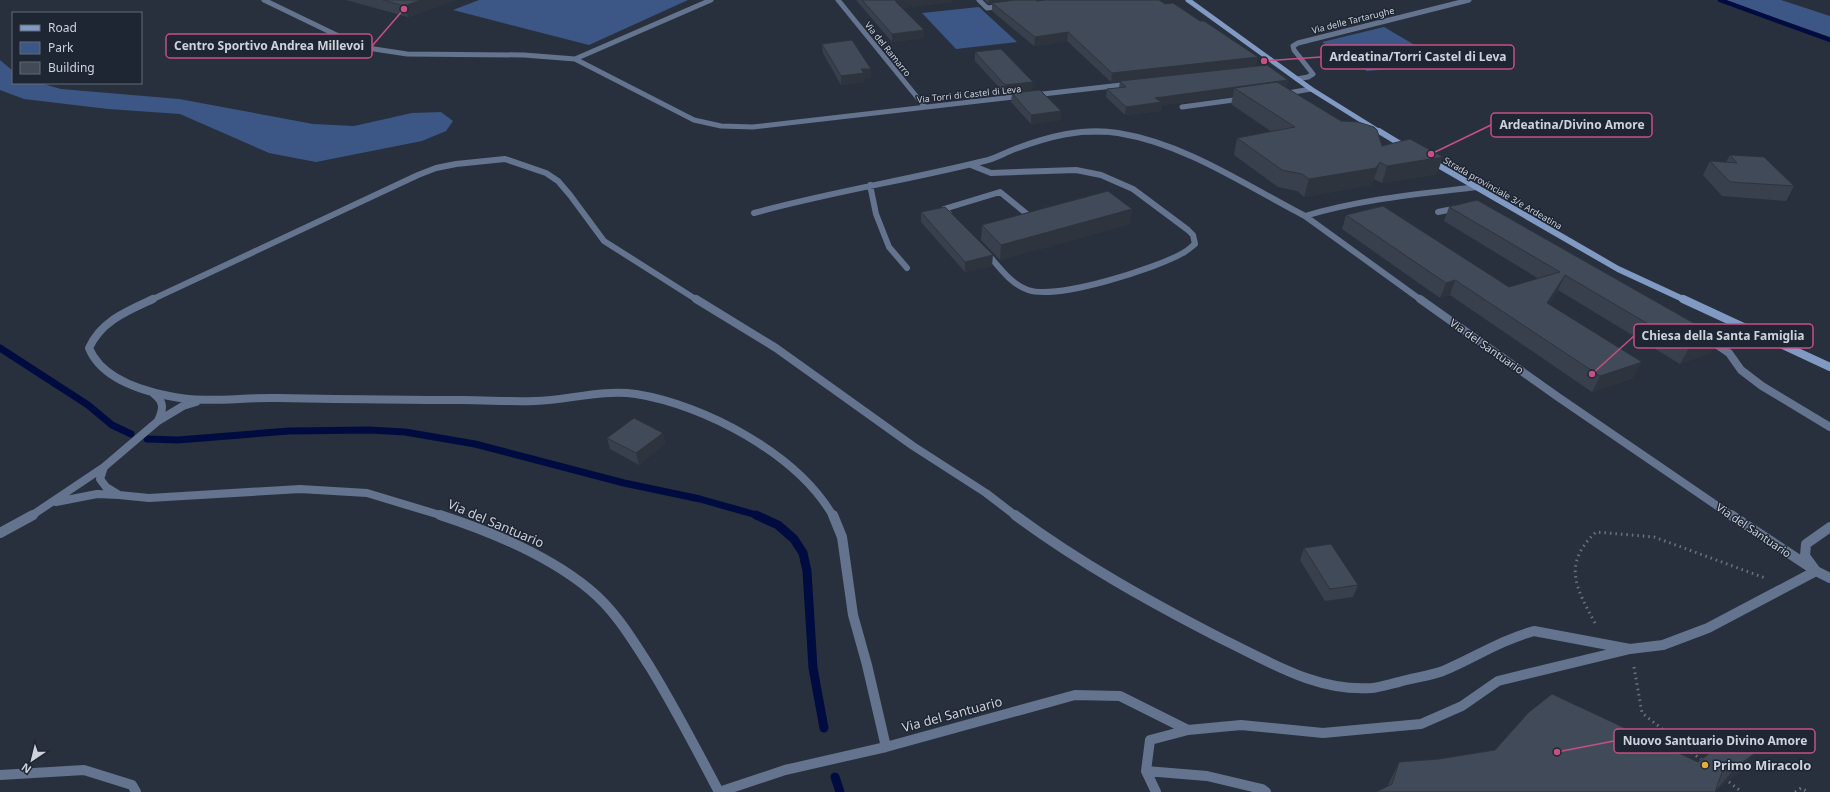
<svg xmlns="http://www.w3.org/2000/svg" width="1830" height="792" font-family="'Noto Sans',sans-serif">
  <rect width="100%" height="100%" fill="#28303e"/>
  <path fill="#3c5785" d="M479,0H688L589,45L453,10Z
    M1725,0H1781L1830,16V37Z
    M979,7L1017,42L956,49L922,13Z
    M1384,27L1447,64L1367,71L1322,42Z
    M0,60L13,71V83H40L61,89L179,99L313,124L354,126L412,113L441,112L453,121L446,131L422,141L316,162L269,153L180,114L108,109L24,99L0,90Z"/>
  <g fill="none" stroke-linecap="round" stroke-linejoin="round">
    <path stroke="#000c40" stroke-width="4.5" d="M1720,0L1830,40"/>
    <path stroke="#000c40" stroke-width="7" d="M0,348L88,405L112,425L131,434
      M147,439L178,440L289,431L369,430L405,432L475,444L624,483L700,499L760,516"/>
    <path stroke="#000c40" stroke-width="9" d="M756,515L778,525L794,539L803,553L807,571L813,668L824,728
      M835,777L840,792"/>
    <path stroke="#6b727e" stroke-width="3" stroke-dasharray="1.5 4" stroke-linecap="butt" d="M1595,623C1576,588 1562,564 1596,532L1654,537L1765,578
      M1634,667L1642,713L1704,762
      M1729,782L1742,792
      M1795,792L1801,788L1808,792"/>
    <path stroke="#64748f" stroke-width="5" d="M979,0L987,8L1003,6
      M1282,94L1311,89
      M1182,107L1241,99
      M1087,132H1106"/>
    <path stroke="#64748f" stroke-width="6" d="M971,165L991,173L1076,170L1101,175L1133,189L1188,230L1193,235L1195,244C1191,247 1187,251 1183,253C1155,269 1057,300 1028,290C1010,284 997,264 985,251
      M870,185L876,214L889,247L907,268
      M1438,212L1458,208
      M754,213C830,192 908,180 984,161C995,159 1004,153 1015,149C1047,137 1083,127 1118,133C1186,144 1245,185 1305,216
      M949,214L944,209L1000,192L1027,214
      M151,300L418,175L436,168L456,164L505,159L546,173L558,181L570,195L604,241L697,300
      M1421,300L1305,216C1361,199 1419,194 1477,187"/>
    <path stroke="#64748f" stroke-width="8" d="M153,299C127,311 101,321 89,348C101,378 139,390 169,396C205,404 241,397 277,398C339,399 401,400 463,400C487,400 511,402 535,401C569,400 602,389 636,394C705,405 797,454 833,516
      M696,299L776,348L913,446L986,493L1016,516
      M1420,299L1558,397L1732,516
      M1707,338L1729,353L1741,370L1762,386L1830,427
      M154,394C165,402 163,410 158,421L183,406L196,402
      M119,495L149,498L300,489L367,493L443,516
      M56,502L97,494L119,495L106,487L100,479L104,467
      M31,516L104,467L158,421"/>
    <path stroke="#64748f" stroke-width="10" d="M440,515C489,531 549,556 589,589C615,610 632,639 650,667C675,708 697,750 719,792
      M833,515L842,537L853,615L867,665L886,747
      M1015,515C1080,563 1150,602 1222,639C1270,662 1317,692 1372,688C1381,687 1390,684 1399,682C1413,678 1429,676 1443,671C1474,658 1501,640 1534,631L1630,649
      M1830,527L1806,544L1805,556L1816,571L1830,578
      M0,533L33,515
      M1146,771L1207,776L1262,789L1266,792
      M0,775L84,770L132,785L136,792
      M719,792L785,770L886,747L1075,695L1120,696L1188,730
      M1156,792L1146,771L1150,740L1188,730L1241,725L1323,733L1421,724L1462,706L1498,681L1630,649L1663,645L1708,628L1816,571L1731,515"/>
    <path stroke="#64748f" stroke-width="5" d="M264,0L353,43L374,49L407,54L524,55L575,59L694,120L721,126L753,127L1022,96
      M838,0L925,107
      M575,59L711,0
      M1297,79L1308,77L1313,74L1294,50L1293,46L1298,43L1469,0
      M1034,95L1130,84"/>
    <path stroke="#819ac4" stroke-width="5" d="M1188,0L1311,89L1380,132"/>
    <path stroke="#819ac4" stroke-width="6" d="M1379,131L1407,148
      M1431,161L1618,269L1685,300"/>
    <path stroke="#819ac4" stroke-width="8" d="M1683,299L1830,367"/>
  </g>
  <path fill="#38404d" d="M346,0H456L408,17Z
    M856,0H952V2L902,8L924,38L892,42Z
    M985,0H1035L1037,1L1256,66L1288,80L1286,88L1382,146L1437,174L1382,183L1374,179L1370,185L1304,197L1297,191L1278,187L1234,155L1237,138L1272,132L1231,104L1233,96L1162,105L1161,111L1125,115L1106,97L1107,89L1119,88L1120,81L1111,82L1067,41L1034,46L992,11V3L988,4Z
    M822,44L871,77L864,78V82L841,85L823,53Z
    M975,52L1032,90L1061,111L1060,120L1031,124L1011,102L1012,94H1005L975,61Z
    M1730,155L1794,186L1786,201L1722,196L1703,175L1710,161L1726,162Z
    M1449,207L1720,338L1710,353L1680,364L1558,290L1549,304L1633,378L1592,392L1450,295L1440,298L1342,229L1346,215L1509,287L1539,279L1444,221Z
    M1132,209L1130,224L1000,260L981,240L982,225Z
    M921,212L992,266L965,272L921,222Z
    M663,433L665,444L639,465L610,449L607,438Z
    M1304,548L1358,585L1353,597L1325,601L1300,560Z
    M1734,736L1755,753L1737,774L1717,789H1716L1387,787L1399,762H1698Z"/>
  <path fill="#2e343e" d="M421,0H456L408,17L404,6Z
    M902,0H952V2L895,9V1Z
    M989,0H1019L988,4Z
    M924,30V38L892,42V34Z
    M1068,32L1067,41L1034,46L1035,37Z
    M1258,57L1256,66L1111,82L1112,73Z
    M861,69H871V77L864,78V82L841,85V76Z
    M1288,80L1286,88H1234L1233,96L1162,105L1161,111L1125,115L1126,107L1155,98Z
    M1033,82L1032,91L1012,93V94H1005V85Z
    M1061,111L1060,120L1031,124V115Z
    M1443,157L1437,174L1382,183L1387,166Z
    M1380,162L1374,179L1370,185L1304,197L1309,179Z
    M1132,209L1130,224L1000,260L1001,245Z
    M993,255L992,266L965,272V262Z
    M1565,275L1558,290L1540,318L1547,303Z
    M1455,280L1450,295L1440,298L1446,283Z
    M1720,338L1710,353L1680,364L1689,348Z
    M1642,362L1633,378L1592,392L1600,376Z
    M663,433L665,444L639,465L636,453Z
    M1755,753L1737,774L1717,789L1735,768Z"/>
  <path fill="#414a59" stroke="#2e343e" d="M383,0H421L404,6Z
    M862,0H902L895,1L924,30L892,34Z
    M1015,0H1035L1037,1L1045,0H1159L1165,4L1173,3L1200,21H1204L1258,57L1112,73L1068,32L1035,37L992,3Z
    M852,40L871,69H861L864,73L841,76L822,44Z
    M1001,49L1033,82L1005,85L975,52Z
    M1267,65L1288,80L1155,98L1162,102L1126,107L1107,89L1126,87L1120,81Z
    M1277,82L1341,121L1358,122L1374,127L1377,130L1382,146L1410,139L1443,157L1387,166L1380,162L1376,168L1309,179L1302,174L1282,170L1237,138L1295,127L1234,88Z
    M1040,90L1061,111L1031,115L1012,93Z
    M1730,155L1764,157L1794,186L1730,182L1710,161L1737,163Z
    M1108,191L1132,209L1001,245L982,225Z
    M1477,200L1720,338L1689,348L1565,275L1547,303L1642,362L1600,376L1455,280L1446,283L1346,215L1383,206L1509,287L1560,272L1449,207Z
    M945,207L993,255L965,262L921,212Z
    M634,418L663,433L636,453L607,438Z
    M1331,544L1358,585L1330,589L1304,548Z
    M1552,694L1698,762L1734,735V736L1755,753L1735,768L1726,761L1715,792H1376L1392,784L1399,762L1439,759L1495,750L1529,712Z"/>
  <circle fill="#e6ac36" stroke="#1e2634" stroke-width="1.5" cx="1705" cy="765" r="4"/>
  <g text-anchor="middle" dominant-baseline="central" stroke-width="3" stroke-linejoin="round" paint-order="stroke">
    <g font-size="9" fill="#cdd2db" stroke="#1e2634">
      <text transform="translate(1353 20) rotate(-14)">Via delle Tartarughe</text>
      <text transform="translate(888 49) rotate(51)">Via del Ramarro</text>
      <text transform="translate(969 94) rotate(-6)">Via Torri di Castel di Leva</text>
      <text transform="translate(1503 193) rotate(30)">Strada provinciale 3/e Ardeatina</text>
    </g>
    <g font-size="11" fill="#cdd2db" stroke="#1e2634">
      <text transform="translate(1487 346) rotate(35)">Via del Santuario</text>
      <text transform="translate(1754 530) rotate(34)">Via del Santuario</text>
    </g>
    <g font-size="13" fill="#cdd2db" stroke="#1e2634">
      <text transform="translate(496 523) rotate(23)">Via del Santuario</text>
      <text transform="translate(952 714) rotate(-15)">Via del Santuario</text>
    </g>
    <g font-size="13" font-weight="bold" fill="#cdd2db" stroke="#1e2634" text-anchor="start">
      <text x="1713" y="765">Primo Miracolo</text>
    </g>
  </g>
  <path fill="none" stroke="#c55081" stroke-width="1.5" d="M404 9L372 46M1264 61L1321 57M1431 154L1491 125M1592 374L1634 336M1557 752L1614 741"/>
  <g fill="#c55081" stroke="#1e2634" stroke-width="1.5">
    <circle cx="404" cy="9" r="4"/>
    <circle cx="1264" cy="61" r="4"/>
    <circle cx="1431" cy="154" r="4"/>
    <circle cx="1592" cy="374" r="4"/>
    <circle cx="1557" cy="752" r="4"/>
  </g>
  <g fill="#1e2634" stroke="#c55081" stroke-width="1.5">
    <rect x="166" y="34" width="206" height="24" rx="4"/>
    <rect x="1321" y="45" width="193" height="24" rx="4"/>
    <rect x="1491" y="113" width="161" height="24" rx="4"/>
    <rect x="1634" y="324" width="179" height="24" rx="4"/>
    <rect x="1614" y="729" width="201" height="24" rx="4"/>
  </g>
  <g font-size="12" text-anchor="middle" font-weight="bold" fill="#cdd2db">
    <text x="269" y="50">Centro Sportivo Andrea Millevoi</text>
    <text x="1418" y="61">Ardeatina/Torri Castel di Leva</text>
    <text x="1572" y="129">Ardeatina/Divino Amore</text>
    <text x="1723" y="340">Chiesa della Santa Famiglia</text>
    <text x="1715" y="745">Nuovo Santuario Divino Amore</text>
  </g>
  <rect x="12" y="12" width="130" height="72" fill="#1e2634" stroke="#646b77"/>
  <rect x="20" y="25" width="20" height="6" fill="#819ac4" stroke="#646b77"/>
  <text x="48" y="32" font-size="12" fill="#cdd2db">Road</text>
  <rect x="20" y="42" width="20" height="12" fill="#3c5785" stroke="#646b77"/>
  <text x="48" y="52" font-size="12" fill="#cdd2db">Park</text>
  <rect x="20" y="62" width="20" height="12" fill="#414a59" stroke="#646b77"/>
  <text x="48" y="72" font-size="12" fill="#cdd2db">Building</text>
  <g transform="translate(32 760) rotate(215)" stroke="#1e2634" stroke-width="3" paint-order="stroke">
  <path d="M0-3L7 15L0 10L-7 15Z" fill="#cdd2db"/>
  <text y="-6" font-size="11" font-weight="bold" text-anchor="middle" fill="#cdd2db">N</text>
  </g>
</svg>
